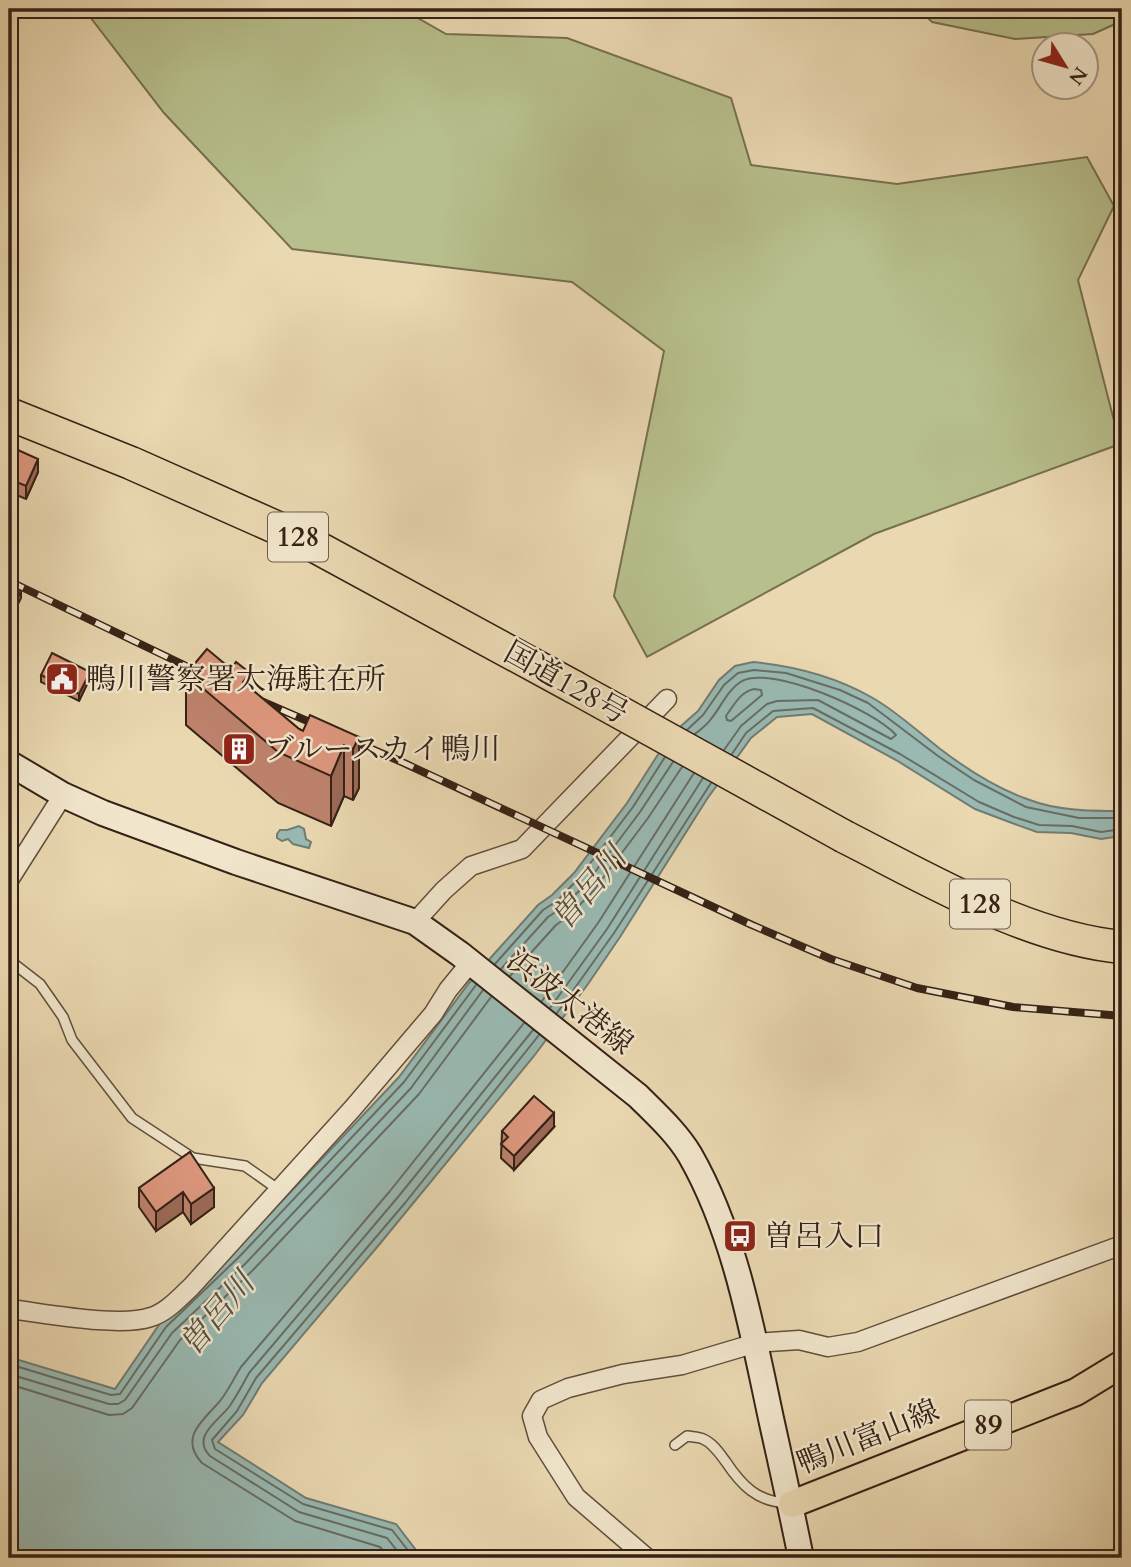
<svg xmlns="http://www.w3.org/2000/svg" width="1131" height="1567" font-family="Cardo,'Noto Serif JP',serif">
  <rect width="100%" height="100%" fill="#ead8b1"/>
  <filter id="stains"><feTurbulence type="fractalNoise" baseFrequency=".00286" numOctaves="4"/><feColorMatrix values="0 0 0 0 .2 0 0 0 0 .09 0 0 0 0 .02 0 0 0 .5 -.17"/></filter>
  <radialGradient id="worn" r=".72"><stop offset=".6" stop-color="#630" stop-opacity="0"/><stop offset="1" stop-color="#630" stop-opacity=".3"/></radialGradient>
  <path fill="#b7bf8c" stroke="#767050" stroke-width="2" d="M84,9H402L446,34L567,38L731,98L751,165L897,184L1087,157L1114,206L1078,280L1120,444L874,534L647,657L614,596L664,351L572,282L292,249L164,113Z
    M919,9H1122V21L1093,34L1015,39L932,22Z"/>
  <path fill="#99b9b2" stroke="#717c73" stroke-width="2" d="M753,662C794,666 834,676 871,697C895,710 917,731 939,748C965,768 996,788 1027,799C1057,811 1091,811 1122,811V836L1101,839L1071,833L1037,832L1012,823L975,809L896,760L812,714L777,717L751,738L707,799L620,937L588,984L534,1056L378,1246L262,1383L243,1415L218,1442L306,1498L396,1524L422,1558H9V1357L115,1389L161,1322L234,1252L399,1077L469,983L494,954L538,905L552,895L574,873L627,803L657,756L681,726L698,711L719,680L735,666Z
    M299,826L304,829L306,839L311,842L309,848L293,844L288,839L282,841L277,838V834L280,830H287Z"/>
  <g fill="none" stroke-linecap="round" stroke-linejoin="round">
    <path stroke="#676d64" stroke-width="2" d="M754,689L761,690L762,695L731,721L727,720L726,716C734,705 740,692 754,689Z
      M687,730L703,715L724,685L738,673L754,670L786,673L840,690L868,703L938,756L974,780L1026,807L1079,818H1122
      M695,734C701,729 707,725 711,719C721,707 728,689 742,681C772,665 875,711 896,735L891,739L818,700L777,701L767,704L741,726L724,750
      M732,754L746,733L773,711L813,708L900,754L979,802L1014,817L1039,825L1072,826L1101,832L1122,829
      M495,964L543,910L557,901L579,878L633,807L665,757
      M501,969L548,917L563,907L586,884L640,812L673,762
      M510,976L556,925L570,915L594,890L648,818L682,767
      M542,1001L598,923L694,773
      M550,1008L607,929L703,778
      M557,1013L614,933L711,783
      M9,1364L111,1395L120,1394L166,1327L239,1257L404,1082L476,985
      M9,1374L109,1404H118L125,1400L172,1333L246,1263L411,1088L483,990
      M9,1384L109,1415L123,1414L132,1408L180,1340L253,1270L419,1094L491,997
      M389,1558L380,1547L295,1521L202,1463C178,1437 204,1420 220,1401C228,1391 234,1378 241,1367L390,1191L524,1023
      M403,1558L387,1538L299,1512L210,1456C191,1437 218,1421 229,1407C237,1396 243,1384 249,1373L398,1197L533,1030
      M414,1558L392,1530L303,1504L215,1449L212,1440L237,1411L256,1378L405,1203L539,1035"/>
    <g stroke="#624f3c" stroke-width="12">
      <path id="lane" d="M9,960L40,984L63,1017L72,1040L132,1118L193,1158L245,1166L279,1190
        M675,1445L687,1436C692,1437 699,1437 703,1439C713,1443 720,1454 726,1462C742,1486 757,1501 786,1503"/>
    </g>
    <g stroke="#624f3c" stroke-width="21">
      <path id="street" d="M9,880L63,795
        M415,922L444,890L471,866L522,849L667,699
        M9,1309C44,1313 120,1328 151,1317C167,1312 179,1298 191,1287L353,1108L433,1014L448,990L470,963
        M647,1558L576,1497L538,1437L532,1416L541,1400L568,1388L623,1374L682,1365L756,1343L799,1340L828,1347L858,1342L1122,1245"/>
    </g>
    <g stroke="#352115" stroke-width="28">
      <path id="secondary" d="M9,763L63,795L103,813L236,862L415,922L460,954L638,1096C656,1114 677,1133 690,1155C736,1235 753,1335 772,1423C782,1468 792,1513 801,1558"/>
    </g>
    <g stroke="#352115" stroke-width="30">
      <path id="primary" d="M792,1504L1076,1392L1122,1364"/>
    </g>
    <g stroke="#352115" stroke-width="35">
      <path id="highway" d="M9,414L131,463L298,537L574,687
        M845,837C930,880 1027,938 1122,947"/>
    </g>
    <use href="#lane" stroke="#f1e6cc" stroke-width="9"/>
    <use href="#street" stroke="#f1e6cc" stroke-width="18"/>
    <use href="#secondary" stroke="#f1e6cc" stroke-width="24"/>
    <use href="#primary" stroke="#ead8b1" stroke-width="26"/>
    <use href="#highway" stroke="#ead8b1" stroke-width="32"/>
    <g stroke="#352115" stroke-width="8">
      <path id="rail" d="M9,581L207,676
        M252,697L404,763L752,925L831,959L917,988L1013,1007L1122,1016"/>
    </g>
    <use href="#rail" stroke="#f1e6cc" stroke-width="5" stroke-dasharray="16" stroke-linecap="butt"/>
    <g stroke="#352115" stroke-width="35" stroke-linecap="butt">
      <path id="highway-bridge" d="M574,687L845,837"/>
    </g>
    <use href="#highway-bridge" stroke="#ead8b1" stroke-width="32"/>
  </g>
  <path fill="#be826c" stroke="#352115" stroke-width="2" d="M9,446L38,472L26,499L12,493L9,499Z
    M186,674L250,688L299,729L303,731L359,737V788L353,800L344,796L331,826L278,803L186,725Z
    M41,675L90,678L79,701L41,682Z
    M554,1127L514,1170L501,1158L502,1131Z
    M190,1152L214,1207L191,1224L183,1212L156,1231L139,1207V1188Z"/>
  <path fill="#9b6a58" stroke="#352115" stroke-width="2" d="M38,459V472L26,499V486Z
    M12,480V493L9,499V486Z
    M21,591V598L9,622V615Z
    M90,672V678L79,701V694Z
    M250,673V724L243,682Z
    M359,737V788L353,800V749Z
    M344,745V796L331,826V776Z
    M554,1113V1127L514,1170V1156Z
    M214,1188V1207L191,1224V1204Z
    M183,1192V1212L156,1231V1212Z"/>
  <path fill="#dd977e" stroke="#352115" stroke-width="2" d="M9,446L38,459L26,486L12,480L9,486Z
    M9,586L21,591L9,615Z
    M207,649L231,669L236,662L250,673L243,682L299,729L303,731L310,715L359,737L353,749L344,745L331,776L278,752L186,674Z
    M52,653L90,672L79,694L41,675Z
    M534,1096L554,1113L514,1156L501,1144L508,1137L502,1131Z
    M190,1152L214,1188L191,1204L183,1192L156,1212L139,1188Z"/>
  <defs>
    <g id="civic-square" transform="scale(1.75)"><rect x="-9" y="-9" width="18" height="18" rx="4" fill="#8f2418" stroke="#f1e6cc"/><path d="M-.6-6.5H3V-4.5H.6V-3L4-1V1h2V6H-6V1h2V-1L-.6-3ZM-1.2 2.5V6h2.4V2.5Z" fill="#fff"/></g>
    <g id="building-square" transform="scale(1.75)"><rect x="-9" y="-9" width="18" height="18" rx="4" fill="#8f2418" stroke="#f1e6cc"/><path d="M-4-6H4V6H1V3H-1V6H-4ZM-2.5-4.3h1.7v1.8h-1.7ZM.8-4.3h1.7v1.8H.8ZM-2.5-1h1.7V.8h-1.7ZM.8-1h1.7V.8H.8Z" fill="#fff"/></g>
    <g id="bus-square" transform="scale(1.75)"><rect x="-9" y="-9" width="18" height="18" rx="4" fill="#8f2418" stroke="#f1e6cc"/><path d="M-5-6H5V4H4V6H2V4H-2V6H-4V4H-5ZM-3.5-4V0h7V-4ZM-3.5 1.2v1.5H-2V1.2ZM2 1.2v1.5H3.5V1.2Z" fill="#fff"/></g>
  </defs>
  <g fill-rule="evenodd">
    <use href="#civic-square" x="62" y="679"/>
    <use href="#building-square" x="239" y="749"/>
    <use href="#bus-square" x="740" y="1236"/>
  </g>
  <g text-anchor="middle" dominant-baseline="central" stroke-width="5" stroke-linejoin="round" paint-order="stroke">
    <g fill="#f1e6cc" stroke="#6d5c4c" stroke-width="2">
      <rect x="268" y="512.5" width="60" height="49" rx="5"/>
      <rect x="950" y="879.5" width="60" height="49" rx="5"/>
      <rect x="965" y="1400.5" width="46" height="49" rx="5"/>
    </g>
    <g font-size="28" font-weight="bold" fill="#352115">
      <text x="298" y="537">128</text>
      <text x="980" y="904">128</text>
      <text x="988" y="1425">89</text>
    </g>
    <g font-size="30" fill="#352115" stroke="#f1e6cc" text-anchor="start">
      <text x="86" y="679">鴨川警察署太海駐在所</text>
      <text x="264" y="749">ブルースカイ鴨川</text>
      <text x="764" y="1236">曽呂入口</text>
    </g>
    <g font-size="30" fill="#352115" stroke="#f1e6cc">
      <text transform="translate(566 683) rotate(29)">国道128号</text>
      <text transform="translate(570 1002) rotate(38)">浜波太港線</text>
      <text transform="translate(868 1437) rotate(-22)">鴨川富山線</text>
    </g>
    <g font-size="32" font-style="italic" fill="#534f44" stroke="#f1e6cc">
      <text transform="translate(589 888) rotate(-50)">曽呂川</text>
      <text transform="translate(217 1314) rotate(-50)">曽呂川</text>
    </g>
  </g>
  <rect width="1131" height="1567" fill="none" stroke="#ead8b1" stroke-width="35"/>
  <rect x="10" y="10" width="1110" height="1546" fill="none" stroke="#352115" stroke-width="3.5"/>
  <rect x="18" y="18" width="1096" height="1532" fill="none" stroke="#352115" stroke-width="2"/>
  <g transform="translate(1065 66) rotate(127)"><circle r="33" fill="#f1e6cc" stroke="#a69783" stroke-width="2"/>
  <path d="M0-5L12 26L0 18L-12 26Z" fill="#8f2418"/>
  <text y="-10" font-size="19" font-weight="bold" text-anchor="middle" fill="#352115">N</text>
  </g>
  <rect width="100%" height="100%" filter="url(#stains)"/>
  <rect width="100%" height="100%" fill="url(#worn)"/>
</svg>
